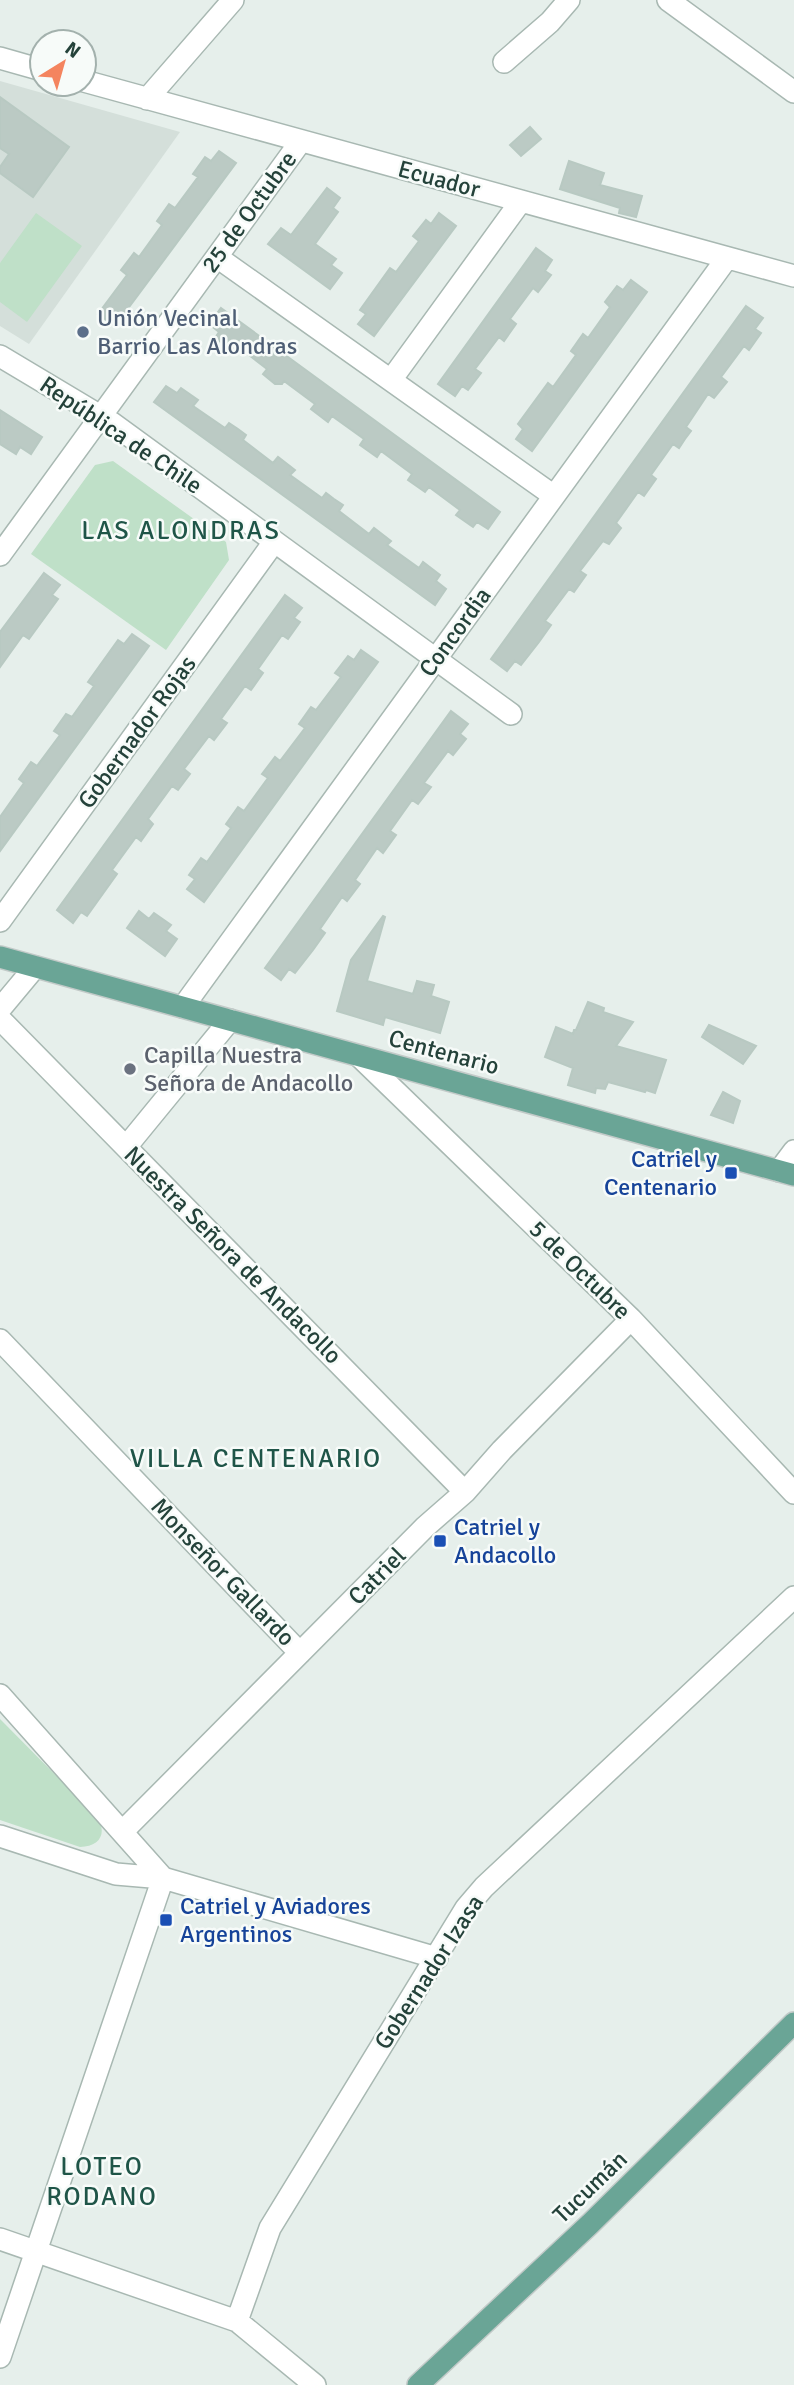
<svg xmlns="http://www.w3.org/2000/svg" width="794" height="2385" font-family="Signika,sans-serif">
  <rect width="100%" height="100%" fill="#e6efeb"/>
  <path fill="#d4dfda" d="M0,81L180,132L29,344L0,326Z"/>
  <path fill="#bfe0c8" d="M36,213L82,246L27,322L0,302V263Z
    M113,461L226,542L229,560L166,650L31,554L95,465Z
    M0,1719L97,1817C108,1834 99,1847 80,1847L0,1820Z"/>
  <path fill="#bbcac4" stroke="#b8c9c2" stroke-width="2" d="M0,97L69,147L33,197L0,173V167L9,154L0,148Z
    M530,127L541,139L521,156L510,145Z
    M219,151L236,163L121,318L118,316L112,324L98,314L127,275L121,270L134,253L139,257L162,225L157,221L169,204L175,208L198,177L193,174L205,157L211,161Z
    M569,161L604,173L600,185L642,196L636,217L619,213L620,208L560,189Z
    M327,188L340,198L333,208L338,212L315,244L336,259L331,265L342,273L330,289L268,244L281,228L291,235Z
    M439,213L456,226L374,336L358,324L366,314L360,310L390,268L396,272L419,241L413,236L426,220L431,224Z
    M536,248L552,260L545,271L551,275L538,292L533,288L510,319L516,324L504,341L499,337L475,369L481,373L468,390L462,386L455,396L438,384Z
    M631,280L647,292L532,451L516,439L523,429L518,424L548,383L553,387L576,355L571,351L583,334L588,338L610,307L605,302L617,286L623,290Z
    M746,306L763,318L755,329L761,333L749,350L744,346L721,377L727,382L714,398L708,394L686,427L691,431L685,439L679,448L673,444L651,475L656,479L644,496L638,492L616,523L621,528L609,544L603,541L580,571L586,575L574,592L569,589L545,621L551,625L539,642L521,665L515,661L507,671L491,659Z
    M221,308L500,512L488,529L477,522L473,527L456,515L460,510L429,487L425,492L408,480L412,474L381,451L377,457L360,445L364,439L332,416L328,422L311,409L315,404L284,381L282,384H275L263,374L267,369L236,345L232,350L215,338L219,332L209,324Z
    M166,386L177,393L181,388L198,400L193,406L225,428L229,423L238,429L246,435L243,440L273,463L278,457L295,470L290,475L322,498L326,493L334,499L343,505L339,511L369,534L374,528L391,541L387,545L419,568L423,562L440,575L436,581L446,589L435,605L154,402Z
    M0,410L42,437L31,454L20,447L16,454L0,444Z
    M44,573L60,585L52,595L58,599L29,639L23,635L0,667V632Z
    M285,595L302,608L294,618L300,622L288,639L282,635L258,669L263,673L251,690L245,686L221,719L227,723L221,731L214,740L209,736L184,769L190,774L178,790L172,786L148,819L153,824L141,841L136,837L112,870L117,874L87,916L81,912L73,923L57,910Z
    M132,634L149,646L0,851V817L24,783L19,779L31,762L37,766L60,735L54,731L66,714L72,717L94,686L88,682L118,640L124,644Z
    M361,650L378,662L204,902L187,889L195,879L189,875L201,858L207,862L231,828L226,824L238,807L244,811L268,778L262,774L275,757L280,761L305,728L299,724L311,707L316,710L341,677L335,673L348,656L354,660Z
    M451,711L468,724L460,734L466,739L453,755L448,751L424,783L431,787L418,804L412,800L390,831L396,835L383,853L377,848L355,880L360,884L347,901L342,897L320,929L325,933L313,950L295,973L289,969L281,980L265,968Z
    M139,911L149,919L154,913L171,925L166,931L177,939L165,956L127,928Z
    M383,916L385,917L367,981L413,994L417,981L434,985L431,996L449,1002L440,1033L385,1017L383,1025L337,1011L351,960Z
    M588,1002L604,1008L603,1012L633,1022L616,1046L666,1060L655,1093L646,1090L645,1092L608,1082L605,1089L596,1088L595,1093L568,1085L573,1068L545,1057L556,1027L573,1034L574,1030H576Z
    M709,1025L756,1046L743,1064L702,1037Z
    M723,1092L740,1101L733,1123L711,1115Z"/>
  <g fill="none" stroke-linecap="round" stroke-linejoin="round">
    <g stroke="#a8b8b2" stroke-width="24">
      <path id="minor" d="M668,0L794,92
        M0,58L42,70
        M504,62L550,22L569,0
        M84,81L794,276
        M147,99L233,0
        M217,257L554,496
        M0,356L112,423L511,714
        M391,380L521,201
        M0,555L301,141
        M0,921L274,542
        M183,1007L727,258
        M0,1009L35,967
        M0,1019L465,1492
        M359,1056L631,1319L794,1493
        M126,1147L230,1020
        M779,1171L794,1151
        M0,1340L300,1653
        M0,1695L163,1878L0,2357
        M122,1832L425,1527L465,1492L502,1450L631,1319
        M0,1836L116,1874L163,1878L437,1958
        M0,2239L237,2321L315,2385
        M237,2321L270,2228L466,1908L484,1887L794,1597"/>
    </g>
    <g stroke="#c2cac8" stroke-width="24">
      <path id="major" d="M0,957L794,1175
        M418,2385L590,2224L794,2023"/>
    </g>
    <use href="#minor" stroke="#fff" stroke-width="21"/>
    <use href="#major" stroke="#6aa596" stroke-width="21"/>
  </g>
  <circle fill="#5c6f8a" stroke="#f7fbf9" stroke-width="2.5" cx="83" cy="332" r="7"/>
  <circle fill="#6b7280" stroke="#f7fbf9" stroke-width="2.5" cx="130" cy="1069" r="7"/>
  <g fill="#1a4fb4" stroke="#f7fbf9" stroke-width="2.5">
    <rect x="724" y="1166" width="14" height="14" rx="3.5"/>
    <rect x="433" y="1534" width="14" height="14" rx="3.5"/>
    <rect x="159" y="1913" width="14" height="14" rx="3.5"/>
  </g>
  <g text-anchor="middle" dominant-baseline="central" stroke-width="5" stroke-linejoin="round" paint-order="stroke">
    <g font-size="24" fill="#24423a" stroke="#f7fbf9">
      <text transform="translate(439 179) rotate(15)">Ecuador</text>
      <text transform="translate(249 212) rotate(-54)">25 de Octubre</text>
      <text transform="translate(121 435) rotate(34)">República de Chile</text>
      <text transform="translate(455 632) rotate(-54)">Concordia</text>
      <text transform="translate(137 732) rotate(-54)">Gobernador Rojas</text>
      <text transform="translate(444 1052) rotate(15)">Centenario</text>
      <text transform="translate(233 1255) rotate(45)">Nuestra Señora de Andacollo</text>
      <text transform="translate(580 1270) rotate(44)">5 de Octubre</text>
      <text transform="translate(223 1572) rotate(46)">Monseñor Gallardo</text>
      <text transform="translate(377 1576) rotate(-45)">Catriel</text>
      <text transform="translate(429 1972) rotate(-57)">Gobernador Izasa</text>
      <text transform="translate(590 2187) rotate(-44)">Tucumán</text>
    </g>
    <g font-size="24" fill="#4e5e75" stroke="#f7fbf9" text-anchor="start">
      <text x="97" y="318">Unión Vecinal<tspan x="97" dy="28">Barrio Las Alondras</tspan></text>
    </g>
    <g font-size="24" fill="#5b616d" stroke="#f7fbf9" text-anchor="start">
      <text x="144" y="1055">Capilla Nuestra<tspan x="144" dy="28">Señora de Andacollo</tspan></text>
    </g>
    <g font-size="24" fill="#164399" stroke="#f7fbf9" text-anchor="start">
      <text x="717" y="1159" text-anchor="end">Catriel y<tspan x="717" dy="28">Centenario</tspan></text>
      <text x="454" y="1527">Catriel y<tspan x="454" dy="28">Andacollo</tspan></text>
      <text x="180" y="1906">Catriel y Aviadores<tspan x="180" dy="28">Argentinos</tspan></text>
    </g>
    <g font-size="26" letter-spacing="2" fill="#1f5548" stroke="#f7fbf9">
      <text x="181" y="531">LAS ALONDRAS</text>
      <text x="256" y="1459">VILLA CENTENARIO</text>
      <text x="102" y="2167">LOTEO<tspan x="102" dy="30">RODANO</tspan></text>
    </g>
  </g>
  <g transform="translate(63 63) rotate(37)"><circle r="33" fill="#f7fbf9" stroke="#a3b1ad" stroke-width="2"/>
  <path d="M0-5L12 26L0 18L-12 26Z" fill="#f4845f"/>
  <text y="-10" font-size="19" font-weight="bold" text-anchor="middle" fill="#24423a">N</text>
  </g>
</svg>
